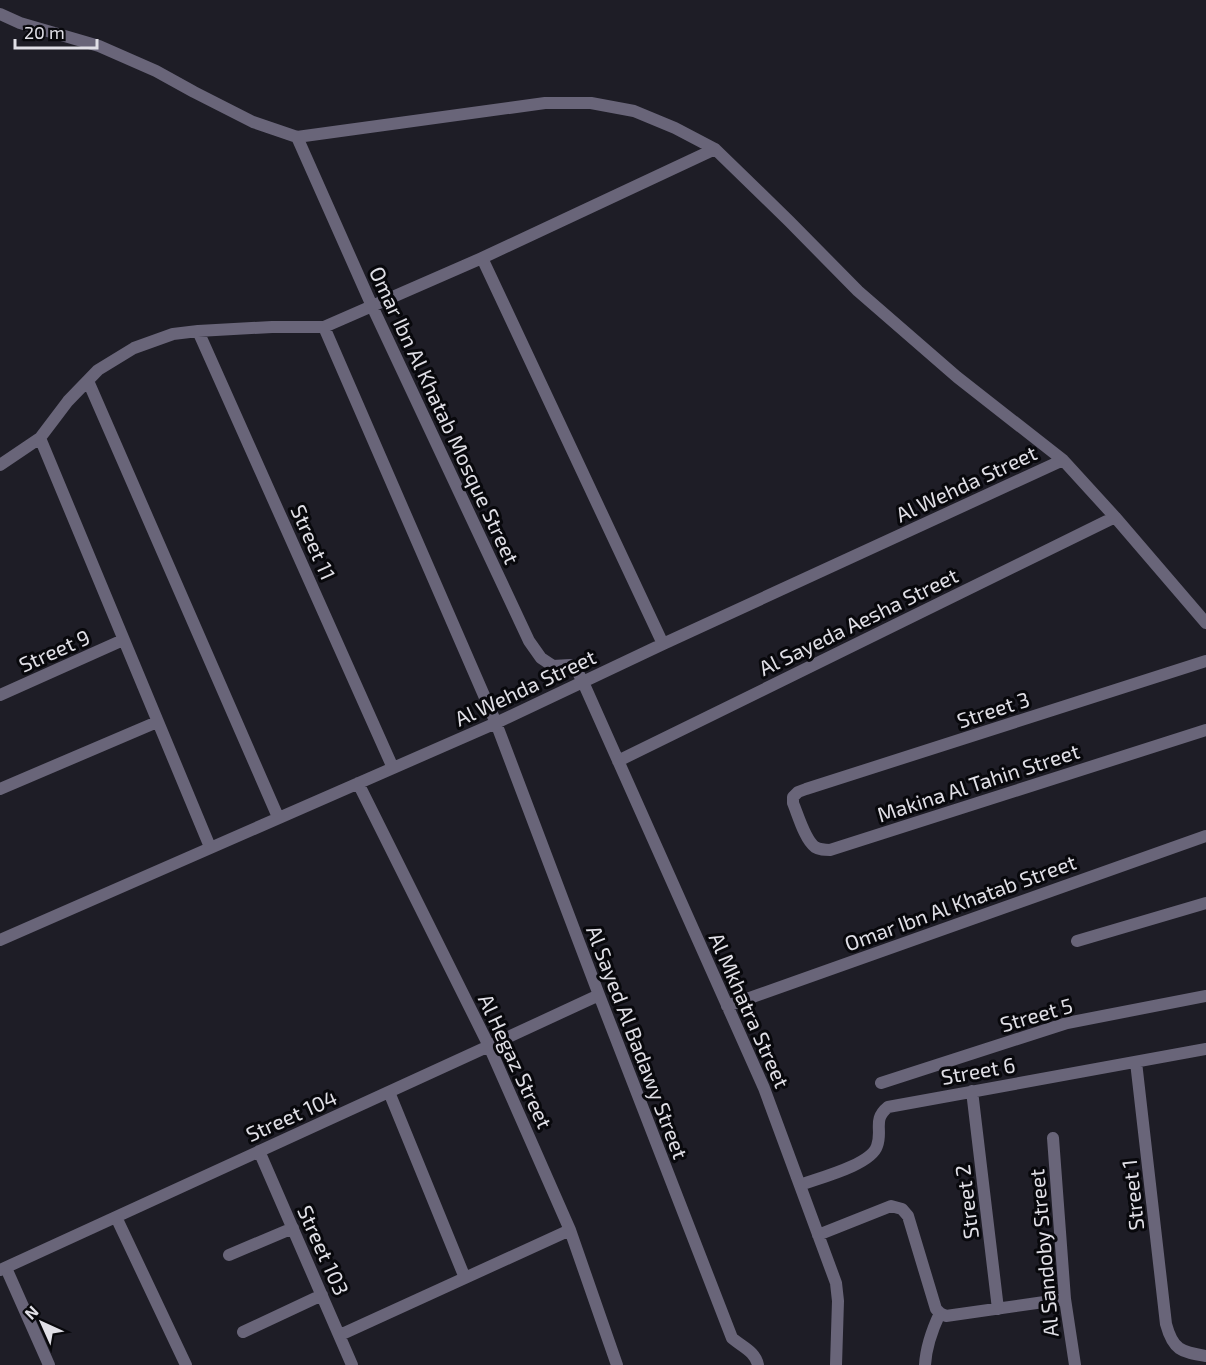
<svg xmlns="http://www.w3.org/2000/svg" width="1206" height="1365" font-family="'Exo 2',sans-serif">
  <rect width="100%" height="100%" fill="#1e1d26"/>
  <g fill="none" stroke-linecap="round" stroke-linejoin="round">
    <path stroke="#696579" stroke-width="12" d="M0,14L20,23L99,46L156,71L194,92L253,122L297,137L545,103H591L634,111L675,128L715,149L789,221L858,291L957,377L1063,460L1115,517L1206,623
      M297,137L372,306L529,641L541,658L553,666L570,665L576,669L583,682L764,1088L836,1283L838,1301L836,1365
      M482,258L663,644
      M324,327L496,723L599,995L732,1338C742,1347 755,1351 758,1365
      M198,331L393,768
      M88,381L278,817
      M40,438L210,847
      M0,465L40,438L68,401L98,370L134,348L173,334L198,331L272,327H324L482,258L715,149
      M1206,661L806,789L798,792L793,797V803C798,815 805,840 815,847C820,850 824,850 830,850L1206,730
      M0,695L123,640
      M618,761L1115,517
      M358,783L489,1046L570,1230L617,1365
      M0,789L157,722
      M0,940L496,723L663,644L1063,460
      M1077,941L1206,903
      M727,1006L1206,836
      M1136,1062L1166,1324C1173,1350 1181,1352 1206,1356
      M881,1083L1067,1023L1206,996
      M972,1091L998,1309
      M389,1092L465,1278
      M1053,1138L1065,1299L1075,1365
      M259,1151L352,1365
      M800,1185C819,1178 871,1165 877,1146C883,1130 872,1120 888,1107L1206,1049
      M116,1217L186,1365
      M818,1235L891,1206L902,1209L908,1216L936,1309L940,1313L946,1316L1065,1299
      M229,1255L293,1228
      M6,1268L49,1365
      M0,1270L489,1046L599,995
      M243,1332L322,1295
      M340,1335L570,1230
      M925,1365C926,1347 932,1330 940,1313"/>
  </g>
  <g text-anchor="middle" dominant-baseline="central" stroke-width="6" stroke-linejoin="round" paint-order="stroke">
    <g font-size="21" fill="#e0dfe6" stroke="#08080c">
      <text transform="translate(445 415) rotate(65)">Omar Ibn Al Khatab Mosque Street</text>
      <text transform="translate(966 483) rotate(-25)">Al Wehda Street</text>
      <text transform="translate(314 542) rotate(66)">Street 11</text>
      <text transform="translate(858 621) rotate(-26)">Al Sayeda Aesha Street</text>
      <text transform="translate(54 650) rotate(-24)">Street 9</text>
      <text transform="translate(525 687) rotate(-25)">Al Wehda Street</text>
      <text transform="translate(993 709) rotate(-18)">Street 3</text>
      <text transform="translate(978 782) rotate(-18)">Makina Al Tahin Street</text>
      <text transform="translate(960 902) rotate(-20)">Omar Ibn Al Khatab Street</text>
      <text transform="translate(750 1010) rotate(66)">Al Mkhatra Street</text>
      <text transform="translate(1036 1014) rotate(-16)">Street 5</text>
      <text transform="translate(638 1042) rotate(69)">Al Sayed Al Badawy Street</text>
      <text transform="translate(516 1061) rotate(65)">Al Hegaz Street</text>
      <text transform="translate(978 1070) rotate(-10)">Street 6</text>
      <text transform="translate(291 1115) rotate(-24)">Street 104</text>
      <text transform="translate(1132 1195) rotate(-96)">Street 1</text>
      <text transform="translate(966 1202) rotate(-97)">Street 2</text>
      <text transform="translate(324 1250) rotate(66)">Street 103</text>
      <text transform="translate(1043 1253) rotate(-95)">Al Sandoby Street</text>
    </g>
  </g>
  <g transform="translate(42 1323) rotate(315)" stroke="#08080c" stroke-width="4.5" paint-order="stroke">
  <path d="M0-4.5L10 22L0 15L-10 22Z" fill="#e0dfe6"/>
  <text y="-9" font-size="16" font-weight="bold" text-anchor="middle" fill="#e0dfe6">N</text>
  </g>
  <path d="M15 39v9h82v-9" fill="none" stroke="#e0dfe6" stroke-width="3"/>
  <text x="24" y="39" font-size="18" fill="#e0dfe6" stroke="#08080c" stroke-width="4.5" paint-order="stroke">20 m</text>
</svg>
